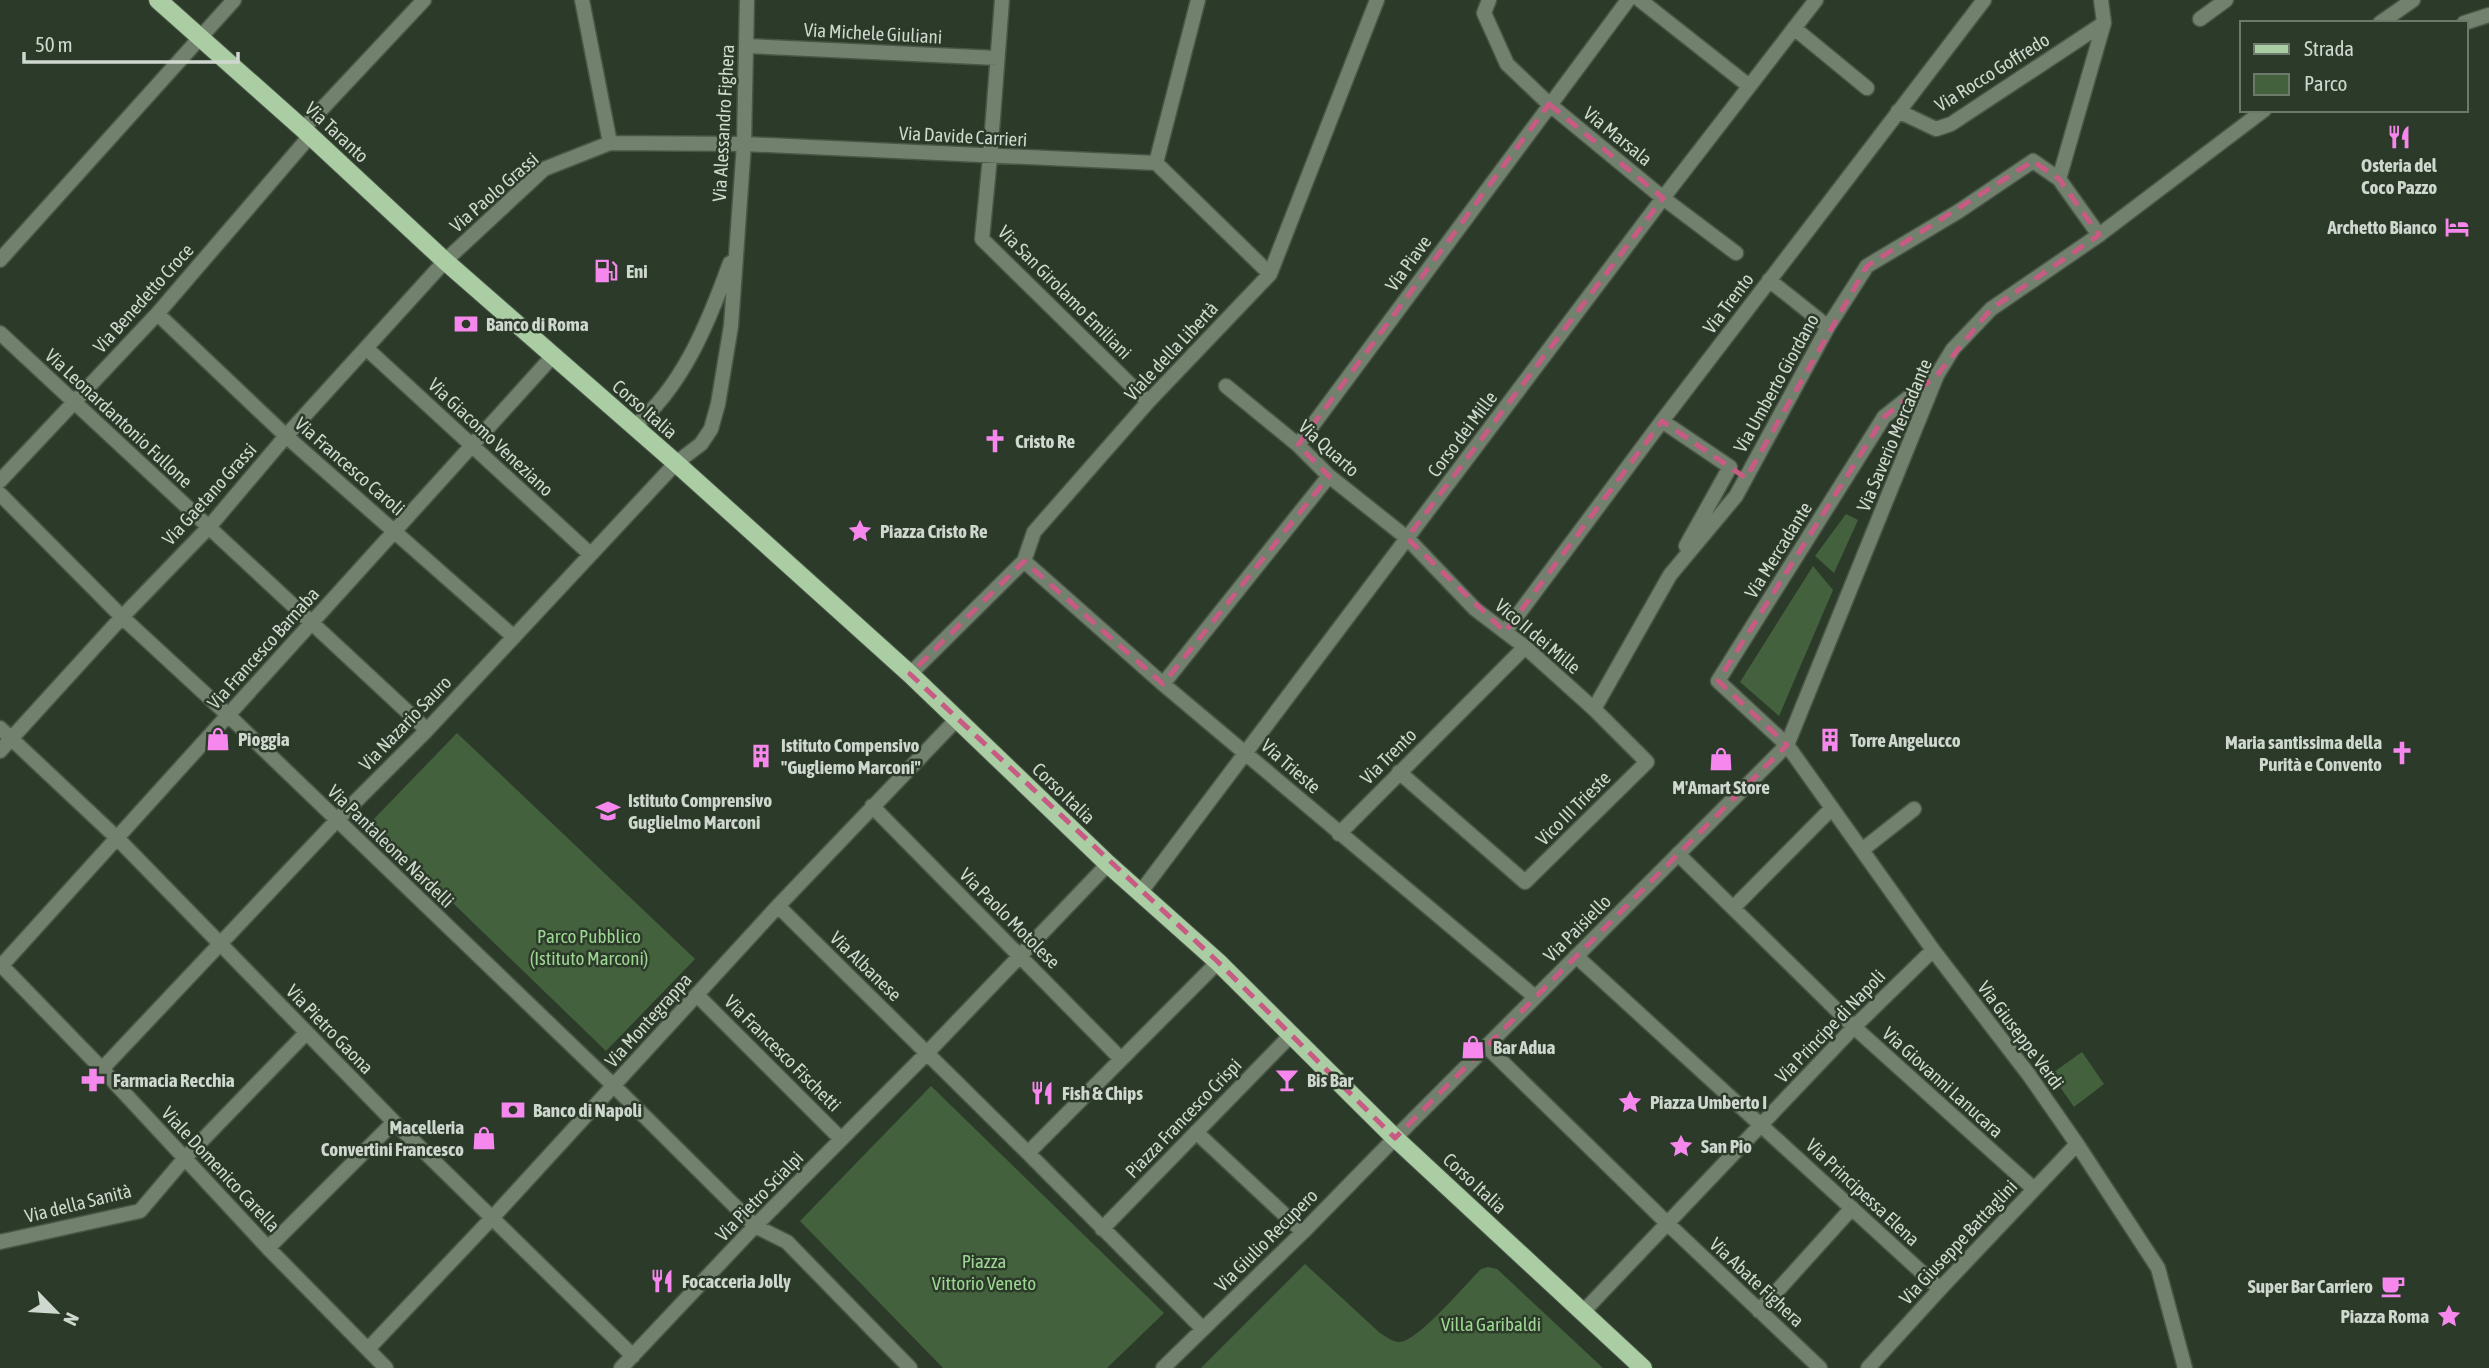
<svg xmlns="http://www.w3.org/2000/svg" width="2489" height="1368" font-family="'Asap Condensed',sans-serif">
  <rect width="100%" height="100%" fill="#2c3a29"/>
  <path fill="#44613e" d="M1846,514L1858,520L1834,573L1815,556Z
    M1813,566L1833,590L1779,716L1740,682Z
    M457,733L695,959L606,1051L370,823Z
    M2082,1052L2104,1084L2074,1107L2051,1074Z
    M931,1086L1164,1313L1107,1368H943L800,1221Z
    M1305,1264L1380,1333C1386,1337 1393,1342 1400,1342C1418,1341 1466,1284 1481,1269L1488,1267L1497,1269L1603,1368H1201Z"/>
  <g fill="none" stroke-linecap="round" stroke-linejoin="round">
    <g stroke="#495647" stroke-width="17">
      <path id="minor" d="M582,0L610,143
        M1002,0L990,157L982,239L1148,402
        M1489,0L1484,13L1507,64L1549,104L1663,198L1736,253
        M1640,0L1749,86
        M2200,19L2226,0
        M2464,23L2489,15
        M1794,28L1867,88
        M747,46L997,58
        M1898,111L1936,129L1951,124L2104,23L2101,0
        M303,129L424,0
        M1156,163L1198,0
        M2059,179L2104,23
        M0,260L234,0
        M1769,280L1828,327
        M164,320L286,436L514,637
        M0,333L427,730
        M366,348L590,554
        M1937,375L1884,417L1718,681L1787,745L1933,950L2029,1075L2077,1144L2158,1268L2185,1368
        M1226,386L1298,445L1329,476L1407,538L1475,609L1525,647L1594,709L1647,762L1525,882L1399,772
        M1662,421L1730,467L1686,546
        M1298,445L1628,0
        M0,481L158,313L310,136
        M0,494L122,617L228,715L614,1086L755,1226L787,1242L910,1368
        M1024,561L1163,684L1535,997
        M1505,632L1662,421L1984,0
        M910,674L1024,561L1034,532L1148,402L1270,274L1377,0
        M1163,684L1329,476
        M1594,709L1670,575L1736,496L1828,327L1867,266L1959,211L2033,161L2059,179L2099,235
        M0,728L117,838L394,1122L633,1356
        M0,751L122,617L209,527L286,436L445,261L544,169L610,143L744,144L1156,163L1270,274
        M872,806L1120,1058
        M1339,834L1525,647
        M1862,850L1914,809
        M1678,854L1854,1027L2034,1189
        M1140,893L1663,198L1816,0
        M778,906L1028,1153L1203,1329
        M1733,908L1832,808
        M1576,956L1940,1289
        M0,964L102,1069L268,1248L386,1368
        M2,965L552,357
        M697,995L841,1139
        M1487,1047L1668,1224L1820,1368
        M102,1069L337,820L427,730L676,463
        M1196,1132L1303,1232
        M1028,1153L1218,962
        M1102,1229L1291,1035
        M0,1242L140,1211L185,1158L306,1033
        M268,1248L394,1122
        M1759,1311L1852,1208
        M1583,1312L1854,1027L1933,950
        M368,1349L493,1217L778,906L957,719
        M621,1368L755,1226L927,1053L1108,864
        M1163,1368L1303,1232L1395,1138
        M1868,1368L1940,1289L2077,1144"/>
    </g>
    <g stroke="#495647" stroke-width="17">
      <path id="tertiary" d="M2380,23L2413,0
        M633,427C682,389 709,321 730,263
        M676,463L701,444L711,429L718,404L731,326L744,144L747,0
        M1395,1138L1787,745L1937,375L1953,349L1991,309L2099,235L2264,110"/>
    </g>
    <g stroke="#495647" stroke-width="20">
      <path id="primary" d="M158,0L303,129L445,261L676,463L910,674L1108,864L1218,962L1395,1138L1643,1368"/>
    </g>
    <use href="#minor" stroke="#71816d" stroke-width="14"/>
    <use href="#tertiary" stroke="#71816d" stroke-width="14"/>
    <use href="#primary" stroke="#aacda4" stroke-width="18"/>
  </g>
  <path fill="none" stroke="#c75b83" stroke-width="5" stroke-dasharray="14 9" stroke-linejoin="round" d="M1549,104L1663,198L1407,538L1505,632L1662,421L1746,478L1867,266L2033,161L2059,179L2099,235L1991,309L1937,375L1884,417L1718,681L1787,745L1395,1138L1218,962L910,674L1024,561L1163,684L1329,476L1298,445Z"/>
  <defs>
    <g id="restaurant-bare" transform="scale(1.89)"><path d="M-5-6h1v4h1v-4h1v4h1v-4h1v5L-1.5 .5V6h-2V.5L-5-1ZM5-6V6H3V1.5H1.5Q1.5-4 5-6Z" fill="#f688ed" stroke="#2c3a29" stroke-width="2.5" paint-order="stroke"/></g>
    <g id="hotel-bare" transform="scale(1.89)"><path d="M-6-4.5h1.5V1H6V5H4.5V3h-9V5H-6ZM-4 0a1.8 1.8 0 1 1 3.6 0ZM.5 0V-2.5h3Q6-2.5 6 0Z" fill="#f688ed" stroke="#2c3a29" stroke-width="2.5" paint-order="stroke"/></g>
    <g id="fuel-bare" transform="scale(1.89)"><path d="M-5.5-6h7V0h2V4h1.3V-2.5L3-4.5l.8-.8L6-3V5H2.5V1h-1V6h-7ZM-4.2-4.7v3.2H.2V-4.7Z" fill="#f688ed" stroke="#2c3a29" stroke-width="2.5" paint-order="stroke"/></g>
    <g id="bank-bare" transform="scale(1.89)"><path d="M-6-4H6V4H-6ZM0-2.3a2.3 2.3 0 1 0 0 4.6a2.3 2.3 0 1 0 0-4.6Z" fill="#f688ed" stroke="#2c3a29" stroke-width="2.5" paint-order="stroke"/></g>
    <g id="church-bare" transform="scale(1.89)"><path d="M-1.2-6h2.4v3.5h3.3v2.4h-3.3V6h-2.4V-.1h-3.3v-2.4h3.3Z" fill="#f688ed" stroke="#2c3a29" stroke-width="2.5" paint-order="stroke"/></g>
    <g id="sight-bare" transform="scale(1.89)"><path d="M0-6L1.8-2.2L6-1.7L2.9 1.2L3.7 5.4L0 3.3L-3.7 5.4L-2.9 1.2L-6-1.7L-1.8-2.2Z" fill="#f688ed" stroke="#2c3a29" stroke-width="2.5" paint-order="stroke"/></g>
    <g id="shop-bare" transform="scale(1.89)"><path d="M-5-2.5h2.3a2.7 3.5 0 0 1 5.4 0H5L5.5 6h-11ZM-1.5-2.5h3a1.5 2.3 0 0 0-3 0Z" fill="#f688ed" stroke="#2c3a29" stroke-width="2.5" paint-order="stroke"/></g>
    <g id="building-bare" transform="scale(1.89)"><path d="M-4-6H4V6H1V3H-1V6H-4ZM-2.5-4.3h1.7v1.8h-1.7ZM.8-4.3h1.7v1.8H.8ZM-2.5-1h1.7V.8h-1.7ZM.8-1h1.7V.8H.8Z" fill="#f688ed" stroke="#2c3a29" stroke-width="2.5" paint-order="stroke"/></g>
    <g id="school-bare" transform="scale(1.89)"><path d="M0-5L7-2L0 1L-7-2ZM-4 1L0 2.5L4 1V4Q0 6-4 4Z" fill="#f688ed" stroke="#2c3a29" stroke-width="2.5" paint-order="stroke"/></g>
    <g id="pharmacy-bare" transform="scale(1.89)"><path d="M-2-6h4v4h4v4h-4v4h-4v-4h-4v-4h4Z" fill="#f688ed" stroke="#2c3a29" stroke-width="2.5" paint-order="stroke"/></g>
    <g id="bar-bare" transform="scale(1.89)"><path d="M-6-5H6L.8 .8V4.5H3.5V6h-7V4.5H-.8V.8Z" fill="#f688ed" stroke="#2c3a29" stroke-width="2.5" paint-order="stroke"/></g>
    <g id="cafe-bare" transform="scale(1.89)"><path d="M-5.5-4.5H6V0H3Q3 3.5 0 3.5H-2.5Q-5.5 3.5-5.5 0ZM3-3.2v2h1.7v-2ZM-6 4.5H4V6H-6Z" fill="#f688ed" stroke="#2c3a29" stroke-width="2.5" paint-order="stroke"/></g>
  </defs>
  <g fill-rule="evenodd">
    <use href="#restaurant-bare" x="2399" y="137"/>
    <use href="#hotel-bare" x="2457" y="227"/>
    <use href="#fuel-bare" x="606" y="271"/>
    <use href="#bank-bare" x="466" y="324"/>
    <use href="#church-bare" x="995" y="441"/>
    <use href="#sight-bare" x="860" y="531"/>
    <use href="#shop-bare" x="218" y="739"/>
    <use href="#building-bare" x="1830" y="740"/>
    <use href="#church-bare" x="2402" y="753"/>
    <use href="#building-bare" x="761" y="756"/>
    <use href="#shop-bare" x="1721" y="759"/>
    <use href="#school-bare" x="608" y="811"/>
    <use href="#shop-bare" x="1473" y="1047"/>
    <use href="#pharmacy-bare" x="93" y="1080"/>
    <use href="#bar-bare" x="1287" y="1080"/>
    <use href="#restaurant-bare" x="1042" y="1093"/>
    <use href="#sight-bare" x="1630" y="1102"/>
    <use href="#bank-bare" x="513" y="1110"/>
    <use href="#shop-bare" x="484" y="1138"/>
    <use href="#sight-bare" x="1681" y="1146"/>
    <use href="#restaurant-bare" x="662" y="1281"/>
    <use href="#cafe-bare" x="2393" y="1286"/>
    <use href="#sight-bare" x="2449" y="1316"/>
  </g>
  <g text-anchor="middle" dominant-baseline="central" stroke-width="5" stroke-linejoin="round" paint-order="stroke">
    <g font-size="19" fill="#cfd8ce" stroke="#2c3a29">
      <text transform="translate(873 33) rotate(3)">Via Michele Giuliani</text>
      <text transform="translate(1992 72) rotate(-32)">Via Rocco Goffredo</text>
      <text transform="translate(723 123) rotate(-87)">Via Alessandro Fighera</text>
      <text transform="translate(337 132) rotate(43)">Via Taranto</text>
      <text transform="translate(963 136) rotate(3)">Via Davide Carrieri</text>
      <text transform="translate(1618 136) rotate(39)">Via Marsala</text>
      <text transform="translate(494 192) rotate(-41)">Via Paolo Grassi</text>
      <text transform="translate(1408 263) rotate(-54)">Via Piave</text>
      <text transform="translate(1065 292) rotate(45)">Via San Girolamo Emiliani</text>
      <text transform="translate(143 298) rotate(-48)">Via Benedetto Croce</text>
      <text transform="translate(1728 303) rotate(-53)">Via Trento</text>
      <text transform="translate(1171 351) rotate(-47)">Viale della Libertà</text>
      <text transform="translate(1776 383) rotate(-61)">Via Umberto Giordano</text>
      <text transform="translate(645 409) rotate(41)">Corso Italia</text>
      <text transform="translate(119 418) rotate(43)">Via Leonardantonio Fullone</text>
      <text transform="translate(1462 434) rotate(-53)">Corso dei Mille</text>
      <text transform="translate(1894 435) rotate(-67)">Via Saverio Mercadante</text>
      <text transform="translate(491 437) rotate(43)">Via Giacomo Veneziano</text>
      <text transform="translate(1329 448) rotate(42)">Via Quarto</text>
      <text transform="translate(350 466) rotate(41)">Via Francesco Caroli</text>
      <text transform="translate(209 494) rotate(-48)">Via Gaetano Grassi</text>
      <text transform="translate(1778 550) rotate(-58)">Via Mercadante</text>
      <text transform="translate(1538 636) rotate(40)">Vico II dei Mille</text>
      <text transform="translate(263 648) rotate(-48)">Via Francesco Barnaba</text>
      <text transform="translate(405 723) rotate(-46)">Via Nazario Sauro</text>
      <text transform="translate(1388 756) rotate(-45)">Via Trento</text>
      <text transform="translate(1291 766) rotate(41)">Via Trieste</text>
      <text transform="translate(1064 793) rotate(44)">Corso Italia</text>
      <text transform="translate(1573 808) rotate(-45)">Vico III Trieste</text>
      <text transform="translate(391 846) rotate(44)">Via Pantaleone Nardelli</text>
      <text transform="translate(1010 918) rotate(45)">Via Paolo Motolese</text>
      <text transform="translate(1577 928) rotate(-45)">Via Paisiello</text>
      <text transform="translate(866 966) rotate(44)">Via Albanese</text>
      <text transform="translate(648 1020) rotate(-48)">Via Montegrappa</text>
      <text transform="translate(1830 1026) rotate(-46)">Via Principe di Napoli</text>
      <text transform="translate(330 1029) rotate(46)">Via Pietro Gaona</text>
      <text transform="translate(2021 1035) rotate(53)">Via Giuseppe Verdi</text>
      <text transform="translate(783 1053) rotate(45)">Via Francesco Fischetti</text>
      <text transform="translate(1943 1082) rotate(42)">Via Giovanni Lanucara</text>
      <text transform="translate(1183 1118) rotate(-46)">Piazza Francesco Crispi</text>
      <text transform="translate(221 1169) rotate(47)">Viale Domenico Carella</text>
      <text transform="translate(1475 1183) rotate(43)">Corso Italia</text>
      <text transform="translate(1863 1192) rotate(43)">Via Principessa Elena</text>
      <text transform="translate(759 1196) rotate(-46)">Via Pietro Scialpi</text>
      <text transform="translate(78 1203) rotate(-14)">Via della Sanità</text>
      <text transform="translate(1266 1240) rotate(-45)">Via Giulio Recupero</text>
      <text transform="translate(1958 1242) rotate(-47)">Via Giuseppe Battaglini</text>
      <text transform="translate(1757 1282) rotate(43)">Via Abate Fighera</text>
    </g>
    <g font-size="19" font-weight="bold" fill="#cfd8ce" stroke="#2c3a29" text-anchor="start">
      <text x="2399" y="165" text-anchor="middle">Osteria del<tspan x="2399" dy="22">Coco Pazzo</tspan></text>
      <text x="2437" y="227" text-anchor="end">Archetto Bianco</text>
      <text x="626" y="271">Eni</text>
      <text x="486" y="324">Banco di Roma</text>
      <text x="1015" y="441">Cristo Re</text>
      <text x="880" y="531">Piazza Cristo Re</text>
      <text x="238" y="739">Pioggia</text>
      <text x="1850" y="740">Torre Angelucco</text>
      <text x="2382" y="742" text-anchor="end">Maria santissima della<tspan x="2382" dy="22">Purità e Convento</tspan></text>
      <text x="781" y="745">Istituto Compensivo<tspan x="781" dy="22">"Gugliemo Marconi"</tspan></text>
      <text x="1721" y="787" text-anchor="middle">M'Amart Store</text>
      <text x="628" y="800">Istituto Comprensivo<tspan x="628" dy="22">Guglielmo Marconi</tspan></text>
      <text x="1493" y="1047">Bar Adua</text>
      <text x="113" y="1080">Farmacia Recchia</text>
      <text x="1307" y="1080">Bis Bar</text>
      <text x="1062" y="1093">Fish &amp; Chips</text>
      <text x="1650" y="1102">Piazza Umberto I</text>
      <text x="533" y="1110">Banco di Napoli</text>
      <text x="464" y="1127" text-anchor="end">Macelleria<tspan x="464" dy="22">Convertini Francesco</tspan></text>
      <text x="1701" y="1146">San Pio</text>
      <text x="682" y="1281">Focacceria Jolly</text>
      <text x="2373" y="1286" text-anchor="end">Super Bar Carriero</text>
      <text x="2429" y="1316" text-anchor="end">Piazza Roma</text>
    </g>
    <g font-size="19" fill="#9ed794" stroke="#2c3a29">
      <text x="589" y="936">Parco Pubblico<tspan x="589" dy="22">(Istituto Marconi)</tspan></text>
      <text x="984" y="1261">Piazza<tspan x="984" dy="22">Vittorio Veneto</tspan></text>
      <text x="1491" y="1324">Villa Garibaldi</text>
    </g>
  </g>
  <rect x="2240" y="21" width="228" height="91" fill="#2c3a29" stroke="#6d796b" stroke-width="2"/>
  <rect x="2254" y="44" width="35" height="10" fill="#aacda4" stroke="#6d796b" stroke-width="2"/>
  <text x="2304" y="56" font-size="21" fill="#cfd8ce">Strada</text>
  <rect x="2254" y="74" width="35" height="21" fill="#44613e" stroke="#6d796b" stroke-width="2"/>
  <text x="2304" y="91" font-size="21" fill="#cfd8ce">Parco</text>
  <g transform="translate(56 1312) rotate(115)" stroke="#2c3a29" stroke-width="5" paint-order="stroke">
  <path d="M0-5L12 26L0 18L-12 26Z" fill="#cfd8ce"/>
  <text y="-10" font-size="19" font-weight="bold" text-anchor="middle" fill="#cfd8ce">N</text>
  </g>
  <path d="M24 52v10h214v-10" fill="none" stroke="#cfd8ce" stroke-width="3.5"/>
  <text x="35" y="52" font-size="21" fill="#cfd8ce" stroke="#2c3a29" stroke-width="5" paint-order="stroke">50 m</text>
</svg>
